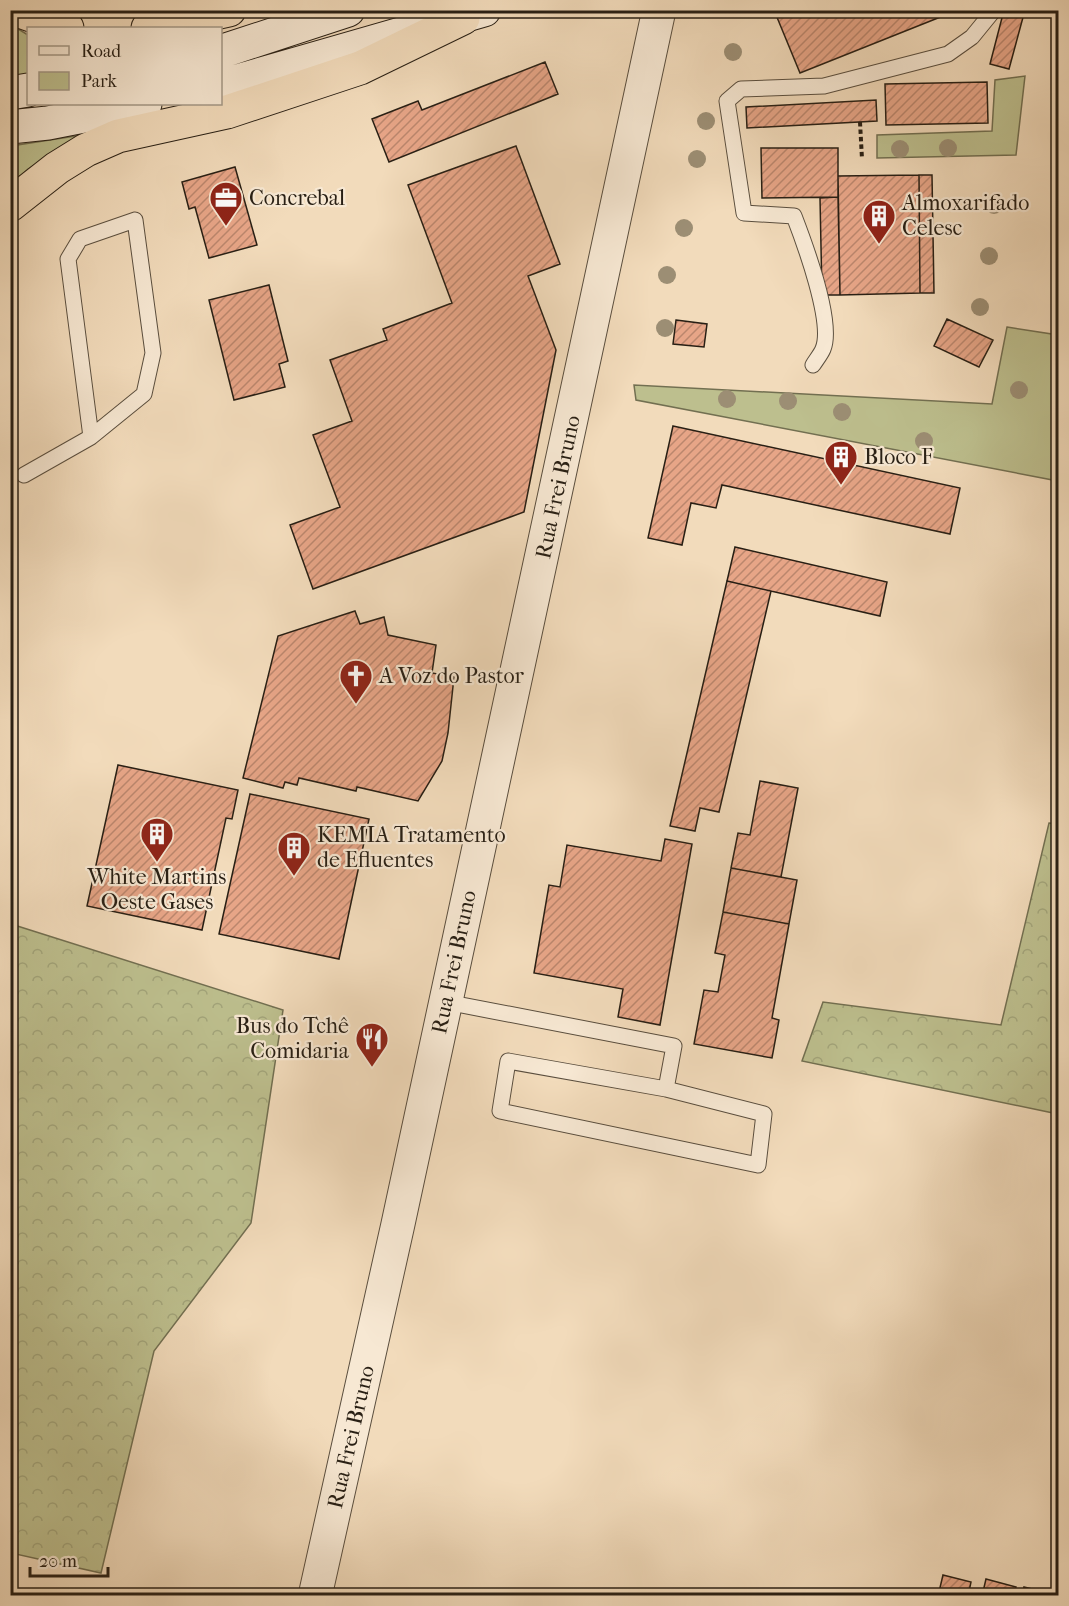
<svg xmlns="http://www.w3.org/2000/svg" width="1069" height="1606" font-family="'IM FELL French Canon',serif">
  <defs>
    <pattern id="forest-crowns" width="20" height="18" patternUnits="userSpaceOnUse" patternTransform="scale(1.5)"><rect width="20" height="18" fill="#bdbf8e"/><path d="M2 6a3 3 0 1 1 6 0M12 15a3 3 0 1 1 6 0" fill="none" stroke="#a2a47a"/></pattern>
    <pattern id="building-hatch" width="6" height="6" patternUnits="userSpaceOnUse" patternTransform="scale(1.5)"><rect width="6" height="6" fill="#e7a587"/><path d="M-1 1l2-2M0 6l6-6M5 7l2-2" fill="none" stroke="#bb866d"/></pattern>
  </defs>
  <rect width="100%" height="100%" fill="#f2dbbb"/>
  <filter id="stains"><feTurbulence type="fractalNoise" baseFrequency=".00333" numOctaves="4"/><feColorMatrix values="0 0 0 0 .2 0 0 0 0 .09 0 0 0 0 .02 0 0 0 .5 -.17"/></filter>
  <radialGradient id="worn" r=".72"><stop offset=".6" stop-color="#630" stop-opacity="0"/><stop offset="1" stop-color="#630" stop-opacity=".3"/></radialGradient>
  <path fill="#bdbf8e" stroke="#726f51" stroke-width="1.5" d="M10,24L28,35V76L11,77Z
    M1025,76L1016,155L877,158V135L992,131L995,80Z
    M82,135L28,169L11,184V146Z
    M1007,327L1058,335V481L636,400L634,385L992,404Z"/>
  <path fill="url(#forest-crowns)" stroke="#726f51" stroke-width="1.5" d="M1049,823L1058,824V1114L802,1061L823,1002L1001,1025Z
    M11,924L283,1010L251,1223L154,1351L101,1573L11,1553Z"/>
  <path fill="url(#building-hatch)" stroke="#281f14" stroke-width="1.5" d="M774,10H958L800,73Z
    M1004,10H1025L1009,69L990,64Z
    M545,62L558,94L389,162L372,119L418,101L422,110Z
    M987,82L988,123L886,125L885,84Z
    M876,100L877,121L747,128L746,107Z
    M516,146L560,264L528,276L556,350L524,512L313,589L290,525L340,507L313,435L352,421L330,360L387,340L383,329L452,303L408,185Z
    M761,148H838V197L762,198Z
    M235,167L257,245L209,258L195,207L189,209L182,182Z
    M919,175L920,293L840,295L838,176Z
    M919,175H932L934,293H920Z
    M838,197L840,295H822L820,198Z
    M269,285L288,361L279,364L285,387L234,400L209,300Z
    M947,319L993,340L979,367L934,346Z
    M676,320L707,324L704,347L673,344Z
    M673,426L960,488L950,534L722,485L716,508L691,503L682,545L648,538Z
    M735,547L887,582L880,616L727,581Z
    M727,581L771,591L719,812L700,808L695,831L670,826Z
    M355,611L360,624L384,617L388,635L436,645L432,673L454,677L448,733L442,761L418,801L357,787L356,791L299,778L297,785L285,782L283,788L243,778L278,636Z
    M118,765L238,790L232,819L226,818L202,930L87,906Z
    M760,781L798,788L781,877L731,868L738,833L750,835Z
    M250,794L369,819L339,959L219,934Z
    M665,839L692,844L660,1025L618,1017L623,989L534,973L549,885L560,887L567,845L661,861Z
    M731,868L797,880L789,924L723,912Z
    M723,912L789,924L772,1018L779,1020L772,1058L694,1044L704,990L718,992L725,955L715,953Z
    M943,1575L971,1582L968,1596H938Z
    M986,1579L1016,1587L1013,1596H982Z
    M1024,1587L1053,1594V1596H1022Z"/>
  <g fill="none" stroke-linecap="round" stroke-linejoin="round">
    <g stroke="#5a4e3e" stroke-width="17">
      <path id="service" d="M813,365C816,360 821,354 823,349C834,323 804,242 794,216L744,213L727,101L741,89L824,86L948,54L972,37L994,10
        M24,475L91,437L144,394L153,353L135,220L80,239L68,259L91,437
        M446,1002L674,1046L666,1089
        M508,1061L666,1089L764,1114L758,1165L500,1111Z"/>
    </g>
    <g stroke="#5a4e3e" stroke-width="35">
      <path id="tertiary" d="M315,1596L398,1224L659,10"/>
    </g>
    <g stroke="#281f14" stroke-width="35">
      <path id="secondary" d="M220,52L348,10
        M220,86L484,10
        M10,93L28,90
        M10,127L48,123L145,104"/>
    </g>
    <g stroke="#281f14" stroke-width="35">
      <path id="trunk" d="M17,10L67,28
        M148,28L229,10
        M10,205L57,168L86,150L118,136L227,112L360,68L463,18"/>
    </g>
    <path stroke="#281f14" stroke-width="4" stroke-dasharray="4.5 3" stroke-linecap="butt" d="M860,122L862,159"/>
    <use href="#service" stroke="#f7e8d3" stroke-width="15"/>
    <use href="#tertiary" stroke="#f7e8d3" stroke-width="33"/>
    <use href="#secondary" stroke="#f7e8d3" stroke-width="33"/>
    <use href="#trunk" stroke="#f2dbbb" stroke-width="33"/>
  </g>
  <g fill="#9c8e74">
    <circle cx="733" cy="52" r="9"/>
    <circle cx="706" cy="121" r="9"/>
    <circle cx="948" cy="148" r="9"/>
    <circle cx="900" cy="149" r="9"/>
    <circle cx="697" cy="159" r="9"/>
    <circle cx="994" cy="205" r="9"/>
    <circle cx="684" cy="228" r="9"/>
    <circle cx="989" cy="256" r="9"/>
    <circle cx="667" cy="275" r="9"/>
    <circle cx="980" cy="307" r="9"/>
    <circle cx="665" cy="328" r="9"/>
    <circle cx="1019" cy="390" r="9"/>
    <circle cx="727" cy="399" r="9"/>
    <circle cx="788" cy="401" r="9"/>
    <circle cx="842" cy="412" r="9"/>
    <circle cx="924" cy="441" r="9"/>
  </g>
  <defs>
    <g id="office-pin" transform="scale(1.725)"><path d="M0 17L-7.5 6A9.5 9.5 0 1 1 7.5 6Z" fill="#8f2418" stroke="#f7e8d3"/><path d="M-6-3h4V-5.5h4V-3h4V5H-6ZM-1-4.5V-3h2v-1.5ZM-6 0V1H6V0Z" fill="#fff"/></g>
    <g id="building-pin" transform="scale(1.725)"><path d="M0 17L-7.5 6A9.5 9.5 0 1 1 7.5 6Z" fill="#8f2418" stroke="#f7e8d3"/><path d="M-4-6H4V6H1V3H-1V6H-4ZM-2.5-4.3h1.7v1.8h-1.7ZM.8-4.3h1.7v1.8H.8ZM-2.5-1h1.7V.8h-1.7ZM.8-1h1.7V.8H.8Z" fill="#fff"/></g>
    <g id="church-pin" transform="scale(1.725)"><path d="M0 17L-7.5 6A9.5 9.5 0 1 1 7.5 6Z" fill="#8f2418" stroke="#f7e8d3"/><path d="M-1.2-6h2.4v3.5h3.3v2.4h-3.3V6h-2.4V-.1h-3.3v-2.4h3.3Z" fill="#fff"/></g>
    <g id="restaurant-pin" transform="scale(1.725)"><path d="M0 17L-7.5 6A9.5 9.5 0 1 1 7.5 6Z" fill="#8f2418" stroke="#f7e8d3"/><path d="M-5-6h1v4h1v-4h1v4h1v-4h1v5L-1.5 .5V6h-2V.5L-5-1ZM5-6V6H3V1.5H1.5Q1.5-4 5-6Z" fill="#fff"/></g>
  </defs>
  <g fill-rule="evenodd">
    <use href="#office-pin" x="226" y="198"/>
    <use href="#building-pin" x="879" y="216"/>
    <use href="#building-pin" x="841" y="457"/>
    <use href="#church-pin" x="356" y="676"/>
    <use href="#building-pin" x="157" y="834"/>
    <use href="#building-pin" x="294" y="848"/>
    <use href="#restaurant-pin" x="372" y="1039"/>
  </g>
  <g text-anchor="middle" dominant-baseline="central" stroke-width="4.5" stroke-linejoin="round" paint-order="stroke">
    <g font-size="22" fill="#281f14" stroke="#f7e8d3" text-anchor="start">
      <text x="249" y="198">Concrebal</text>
      <text x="902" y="203">Almoxarifado<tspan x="902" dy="25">Celesc</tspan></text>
      <text x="864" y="457">Bloco F</text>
      <text x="379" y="676">A Voz do Pastor</text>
      <text x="317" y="835">KEMIA Tratamento<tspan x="317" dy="25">de Efluentes</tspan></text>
      <text x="157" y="877" text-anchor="middle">White Martins<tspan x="157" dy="25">Oeste Gases</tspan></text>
      <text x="349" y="1026" text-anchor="end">Bus do Tchê<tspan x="349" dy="25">Comidaria</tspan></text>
    </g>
    <g font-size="22" fill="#281f14" stroke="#f7e8d3">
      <text transform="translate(558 487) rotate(-78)">Rua Frei Bruno</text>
      <text transform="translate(454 962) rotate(-78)">Rua Frei Bruno</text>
      <text transform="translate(351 1437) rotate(-77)">Rua Frei Bruno</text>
    </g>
  </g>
  <rect width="1069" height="1606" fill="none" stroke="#f2dbbb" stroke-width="36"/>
  <rect x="12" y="12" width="1045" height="1582" fill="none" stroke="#281f14" stroke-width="3"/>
  <rect x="18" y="18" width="1033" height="1570" fill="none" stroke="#281f14" stroke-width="1.5"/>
  <rect x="27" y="27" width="195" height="78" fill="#f7e8d3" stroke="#a49887" stroke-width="1.5"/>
  <rect x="39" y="46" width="30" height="9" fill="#f7e8d3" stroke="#a49887" stroke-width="1.5"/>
  <text x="81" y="57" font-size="18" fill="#281f14">Road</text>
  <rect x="39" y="72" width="30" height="18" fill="#bdbf8e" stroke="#a49887" stroke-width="1.5"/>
  <text x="81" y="87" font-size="18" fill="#281f14">Park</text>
  <path d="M30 1567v9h78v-9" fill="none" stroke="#281f14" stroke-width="3"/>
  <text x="39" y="1567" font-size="18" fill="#281f14" stroke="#f7e8d3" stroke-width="4.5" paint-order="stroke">20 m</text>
  <rect width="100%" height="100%" filter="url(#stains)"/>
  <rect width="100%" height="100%" fill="url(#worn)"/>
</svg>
